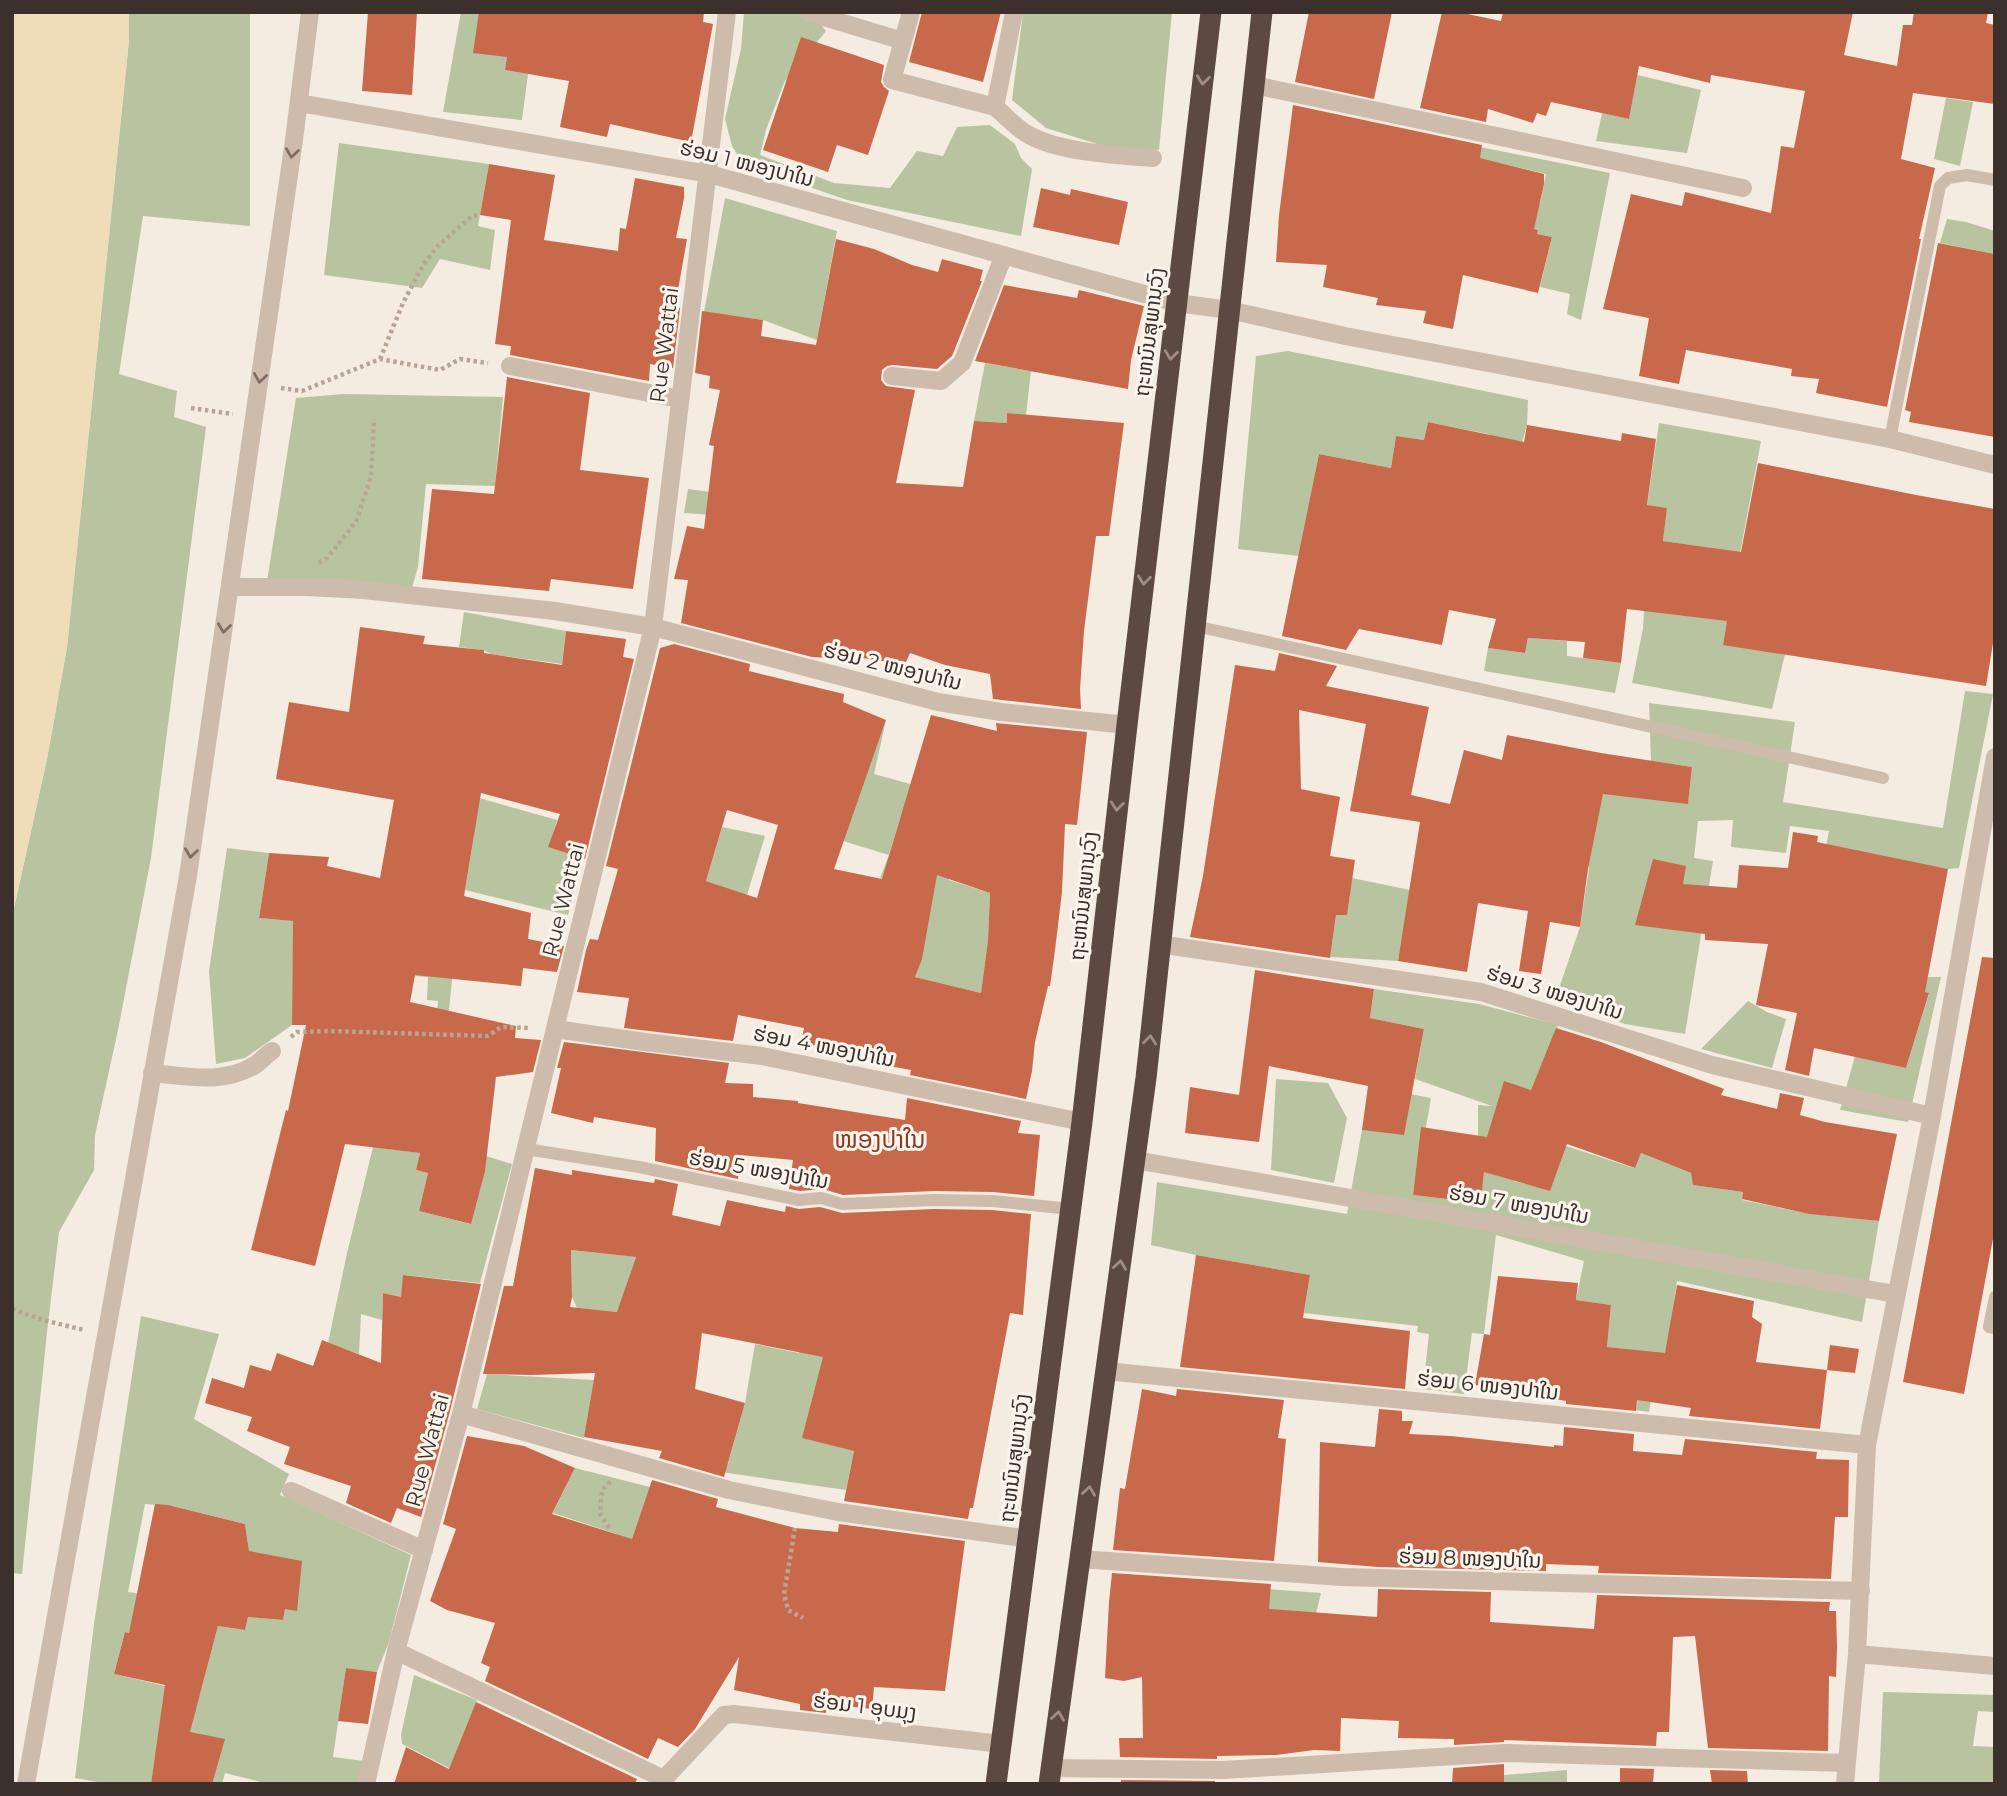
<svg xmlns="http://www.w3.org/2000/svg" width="2007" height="1796" font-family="Montserrat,'Noto Sans Lao',sans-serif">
  <rect width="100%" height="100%" fill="#f4ebe1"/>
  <path fill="#b8c4a0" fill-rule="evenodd" d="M129,12H250V226L143,216L119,374L177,391L174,417L206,427L151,858L118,1030L95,1135L94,1170L59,1232L47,1332L22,1574L12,1573V917L47,759L67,647L129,40Z
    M461,12H479L507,57L505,70L528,74L522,120L443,112Z
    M744,12H811L826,31L817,42L807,46L784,83L766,130L760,155L834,183L890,188L917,151L943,156L957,127L990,125L1015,144L1021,158L1032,169L1021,236L847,200L758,169L740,159L732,146L725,119L741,49Z
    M1023,12H1172L1159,150L1107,147L1046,128L1012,100Z
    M1637,75L1701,90L1687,153L1596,141L1602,113L1629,119Z
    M1946,98L1973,102L1960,166L1934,159Z
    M339,143L489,164L478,226L495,230L490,270L440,259L422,288L324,275Z
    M1480,147L1610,173L1581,320L1567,314L1570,294L1540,287L1552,237L1537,234L1538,230L1521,226L1540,203L1546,174L1474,157Z
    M725,198L837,231L817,340L763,320L704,312Z
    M1947,219L1966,222L1995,231V254L1940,243Z
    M1288,351L1528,400L1527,425L1518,456L1488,434L1428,422L1424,440L1396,436L1391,468L1319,454L1299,556L1238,549L1256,356Z
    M985,363L1031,371L1026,415L1007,413V423L974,421Z
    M343,394L503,397L495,486L426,484L418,567L408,601L265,594L296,398Z
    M1659,423L1761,441L1723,644L1785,654L1772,709L1632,683L1643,628L1644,611L1718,549L1663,541L1667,508L1647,506Z
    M688,489L778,501L776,519L684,513Z
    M464,612L566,631L562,664L491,654L484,650L459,647Z
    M1528,638L1567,641V656L1621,663L1615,693L1484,671L1488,648L1525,653Z
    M1965,691L1993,694L1959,868L1948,869L1914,863L1823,861L1829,831L1790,826L1786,853L1731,847L1733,820L1698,821L1694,858L1713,861L1685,1034L1625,1024L1556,997L1580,927L1589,869L1584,788L1688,803L1692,767L1651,761L1649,703L1795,722L1783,802L1943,828Z
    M886,720L874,774L921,787L903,809L889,855L951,870L949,880L990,893L988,940L981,993L915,977L932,899L880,878L889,855L843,841Z
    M465,794L557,820L549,847L582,858L568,915L465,890L474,836Z
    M722,827L765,836L747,895L706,881Z
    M227,848L269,853L259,918L317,923L293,951L292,1025L245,1058L216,1064L209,971Z
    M1352,878L1410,890L1398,961L1330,957L1336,915H1347Z
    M454,961L447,1029L436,1027L438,1001L427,1000L428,977L370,973Z
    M1857,977H1941L1908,1122L1840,1110L1855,1056L1906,1068L1929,994Z
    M1374,989L1479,1004L1558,1025L1531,1090L1504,1082L1514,1181L1550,1190L1566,1146L1634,1168L1641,1153L1691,1173L1694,1185L1743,1192L1742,1200L1810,1214L1879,1221L1862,1322L1677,1281L1665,1362H1657L1649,1412L1636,1410L1641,1351L1607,1347L1611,1305L1576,1300L1584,1261L1496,1235L1484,1334L1472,1333L1464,1394L1423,1389L1429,1334L1417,1332L1418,1326L1304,1313L1310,1275L1196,1255L1151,1245L1157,1182L1347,1214L1362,1130L1393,1133L1400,1092L1431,1098L1423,1145L1419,1146L1413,1195L1481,1203L1486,1153L1478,1136V1105L1492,1106L1415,1079L1424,1029L1370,1018Z
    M1748,1001L1767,1012L1786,1019L1772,1068L1701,1049Z
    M1276,1079L1328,1083L1347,1118L1334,1183L1271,1170Z
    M373,1147L420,1153L416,1170L428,1173L419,1211L470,1224L486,1156L512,1164L480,1283L404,1275L401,1297L383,1293L382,1320L361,1314L359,1354L328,1343L347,1253Z
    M571,1250L636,1257L626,1287L644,1293L639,1314L577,1308L572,1297Z
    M141,1316L219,1334L194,1419L289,1474L280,1495L411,1555L389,1642L377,1672L346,1668L333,1757L364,1761L360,1784H269L225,1773L222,1784H212L160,1727L151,1784H108L75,1778L94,1624ZM145,1504L172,1506L245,1524L249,1551L285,1609L283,1620L248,1617L245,1630L218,1626L200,1694L114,1674L125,1632L175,1644L156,1596L128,1592Z
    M805,1323L862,1413L846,1490L700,1469L728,1464L745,1403L755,1344L799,1353Z
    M487,1374L594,1380L584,1438L477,1409Z
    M575,1468L650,1487L628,1551L617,1534L553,1513Z
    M1241,1587L1321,1593L1316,1614L1239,1608Z
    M414,1675L477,1700L457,1749L455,1771L402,1744L401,1735Z
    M1883,1692L1995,1695V1712L1978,1711L1973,1746L1995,1747V1784H1879Z
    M1567,1770V1784H1504V1775Z"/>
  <path fill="#efdcb8" d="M12,12H129V40L67,647L47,759L12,917Z"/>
  <path fill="#c8694b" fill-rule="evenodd" d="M368,12H417L412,95L362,91Z
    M479,12H704L703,22L713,24L691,142L610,124L607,137L560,127L569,81L505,70L507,57L473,53Z
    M922,12H1001L983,82L909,62Z
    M1309,12H1392L1374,99L1295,82Z
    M1442,12H1458L1501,21L1503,12H1853L1844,55L1897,66L1903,25H1912L1914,12H1988L1986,23L1995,25V104L1913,93L1901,159L1935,168L1919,239H1921L1887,407L1816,393L1819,379L1791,376L1792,369L1686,350L1679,384L1639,376L1649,318L1603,309L1631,194L1682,206L1685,192L1771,213L1781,146L1794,148L1805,91L1711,75L1710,83L1639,66L1629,119L1551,102L1546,116L1537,113L1533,123L1488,109L1486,122L1420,108Z
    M801,37L884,65L881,82L884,87L889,91L868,155L837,145L828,172L763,150Z
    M1293,105L1482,145L1480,158L1544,174V184L1534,229L1538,230L1537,234L1552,237L1538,293L1463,275L1453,329L1423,323L1426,311L1376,305L1378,298L1323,287L1327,265L1276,262L1279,215Z
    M489,164L555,175L544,240L618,251L620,228L626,229L635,178L684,187V198L676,238L687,239L675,307L680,308L673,368L650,364L649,381L510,355L511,346L495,344L511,220L480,215Z
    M1041,188L1070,195L1071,189L1128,202L1119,245L1033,227Z
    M836,239L874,249L912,265L938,272L942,259L983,270L980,281H982L952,356L937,369L893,365L887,366L882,370L881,380L886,386L915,390L896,483L963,487L974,421L1007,423V413L1124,423L1109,536H1096L1084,631L1080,689L1081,709L993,699L990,674L945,665L910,653L906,662L882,661L850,656L849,659L812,657L681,623L688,580L674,579L687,526L704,529L714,446L709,445L720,390L709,388L710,376L695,373L702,311L763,320L761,336L816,345Z
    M1938,243L1995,254V437L1909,422L1911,412L1905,410Z
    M1004,285L1077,298L1079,290L1144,306L1131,360L1128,389L975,361Z
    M507,377L590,393L580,470L649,478L633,589L551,579L549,591L422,579L432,489L494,494Z
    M1428,422L1524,442L1527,425L1621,441L1622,433L1656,439L1647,505L1667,508L1663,541L1741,552L1758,463L1916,495L1995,509V631L1986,686L1723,645L1727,621L1627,609L1621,663L1583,658L1585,642L1528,638L1525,653L1488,648L1496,619L1449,610L1442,645L1359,629L1346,650L1282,636L1319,454L1391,468L1396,436L1424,440Z
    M360,627L425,636L423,644L484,650V653L562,665L566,631L626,639L623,657L634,659L585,859L548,847L560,814L481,793L464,896L531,913L528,939L564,946L557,972L523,968L521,986L415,975L410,1002L516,1026L515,1038L541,1040L533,1072L496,1077L485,1171L471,1224L419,1211L428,1173L416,1170L420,1153L345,1144L315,1266L251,1250L286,1110L288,1111L306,1025H292L293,921L259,918L269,853L329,857L327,866L380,878L394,800L276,779L289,702L349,712Z
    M674,644L750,664L749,671L844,694L843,702L886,720L834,869L882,879L931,715L997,731L996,723L1087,732L1077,825L1065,824L1062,892L1055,950L1050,986H1048L1035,1042L1032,1071L1026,1099L910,1075L911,1070L878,1064L880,1057L801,1043L804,1028L738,1015L733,1041L624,1028L629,998L577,992L586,950L590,939L598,940L618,869L606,866L660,648ZM727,810L778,825L757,898L706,881ZM937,875L990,893L988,940L981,993L915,977L922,959Z
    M1279,653L1337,666L1326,686L1429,707L1411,795L1450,804L1464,750L1502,760L1507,735L1601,753L1692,767L1688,804L1603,794L1588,869L1580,927L1550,922L1541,974L1519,971L1528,911L1478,903L1467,972L1398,961L1420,822L1350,811L1366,724L1299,710L1301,789L1340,797L1330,856L1355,860L1347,915H1336L1330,958L1190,937L1203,876L1235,665L1275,671Z
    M1793,832L1818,836L1817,842L1948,869L1925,992L1929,993L1906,1068L1814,1048L1809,1076L1785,1070L1797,1013L1756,1005L1768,944L1705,940V934L1635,925L1653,859L1686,866L1683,884L1737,888L1739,865L1788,868Z
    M1982,957L1995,958V1228L1964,1394L1903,1382Z
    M1255,970L1374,989L1370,1018L1424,1029L1404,1135L1362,1130L1368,1086L1269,1066L1259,1142L1185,1133L1190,1087L1239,1095Z
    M1556,1028L1601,1042L1724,1089L1721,1095L1777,1109L1780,1093L1804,1098L1800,1115L1825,1122L1897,1134L1879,1221L1809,1214L1742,1199L1743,1192L1693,1185L1691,1173L1641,1153L1635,1168L1567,1144L1550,1191L1484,1172L1481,1203L1413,1195L1421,1127L1487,1137L1504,1081L1531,1090Z
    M564,1042L729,1063L725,1083L753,1084V1097L798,1101V1103L905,1120L907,1098L1021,1121L1018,1133L1040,1135L1034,1196L993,1192L934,1191L843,1195L823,1189L800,1191L789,1189L793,1160L740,1155L738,1179L655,1161L656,1128L594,1117L593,1123L551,1113L561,1068H557Z
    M535,1168L572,1175V1170L634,1180L654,1183L655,1179L678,1184L672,1215L720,1226L727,1200L785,1212L786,1206L799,1209L820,1207L842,1213L934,1209L992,1210L1031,1214L1023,1315L1010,1313L973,1508H970L968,1519L844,1501L854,1451L802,1438L823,1357L702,1333L695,1389L745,1403L724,1477L659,1458L662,1451L584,1437L595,1373L531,1375L483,1374L504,1286H513ZM571,1250L636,1257L617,1312L570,1307L572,1297Z
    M1196,1255L1310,1275L1303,1318L1410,1331L1405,1389L1180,1367Z
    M403,1275L481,1284L450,1411L421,1517L397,1508L391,1523L346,1503L351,1486L284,1464L290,1447L247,1431L252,1417L205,1403L212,1378L244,1388L250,1365L271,1371L277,1353L313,1366L322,1340L381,1363L383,1293L401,1297Z
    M1498,1276L1578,1283L1576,1300L1611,1305L1607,1347L1665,1353L1677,1285L1754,1301L1752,1317L1762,1324L1756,1362L1827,1370L1820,1429L1689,1416L1691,1408L1637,1400L1636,1411L1566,1404V1401L1475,1385L1484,1334L1490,1335Z
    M1830,1345L1859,1349L1855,1373L1827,1370Z
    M1142,1389L1176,1396L1177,1389L1284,1400L1278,1438L1286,1439L1274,1561L1113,1550L1120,1488L1125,1489Z
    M1379,1409L1402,1411V1421H1413L1409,1434L1451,1436L1554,1447V1445L1563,1446L1564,1427L1634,1434L1633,1451L1682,1455L1685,1439L1817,1452L1816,1459L1849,1460L1848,1517H1835L1831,1579L1598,1573L1599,1566L1546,1564V1571L1378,1567L1318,1562L1320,1442L1375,1447Z
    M467,1436L524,1446L575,1468L552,1514L632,1539L652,1480L718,1499L716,1507L795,1528L838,1532L839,1524L965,1541L945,1691L874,1687L872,1709L827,1704L826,1713L800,1710V1704L734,1690L739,1657L695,1729L678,1747L658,1738L648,1759L485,1681L490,1667L481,1663L495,1623L447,1610L430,1601L456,1529L443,1524Z
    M155,1504L168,1505L245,1524L249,1551L302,1561L297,1611L285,1609L283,1620L248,1617L245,1630L218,1626L190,1732L225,1739L212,1784H151L165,1685L114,1674L125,1632L129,1633Z
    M1112,1573L1271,1584L1269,1609L1377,1617L1378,1589L1491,1592L1490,1622L1594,1629L1597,1595L1830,1602L1829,1611H1836L1837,1647L1836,1677L1829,1676L1828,1751L1708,1748L1695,1636L1673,1637L1669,1732H1657L1656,1746L1504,1740V1742L1454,1745V1739L1398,1738L1399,1721L1341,1718L1340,1751L1314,1750L1276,1755L1217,1756V1759L1120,1757L1119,1738H1143L1142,1677L1124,1681L1105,1678L1109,1602Z
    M346,1668L377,1672L368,1724L338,1721Z
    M476,1702L637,1779L635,1784H394L406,1747L449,1769Z
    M1504,1764V1784H1452L1453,1768Z
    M1620,1768L1654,1769L1653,1784H1620Z
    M1710,1770L1747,1771L1748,1784H1712Z
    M1121,1780L1215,1781V1784H1121Z"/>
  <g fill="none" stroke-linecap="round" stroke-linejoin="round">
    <path stroke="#b9a596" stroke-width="4.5" stroke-dasharray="3.5 3.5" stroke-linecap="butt" d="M380,359L403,303L423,265L438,246L472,216L480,215
      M281,388L302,391L380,359L440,370L460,359L488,363
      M191,408L233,414
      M319,563L327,558L356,522L371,477L374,422
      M291,1037L297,1032L329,1031L488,1036L501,1027L530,1028
      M12,1309L43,1320L84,1330
      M609,1528L600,1513L602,1490L611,1481
      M795,1528L784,1594L788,1610L803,1618"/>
    <path stroke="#cdbbac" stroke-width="12" d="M1890,439L1940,186L1948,178L1967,175L1995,180
      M1195,626L1883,778
      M526,1149L639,1167L799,1200L821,1198L842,1204L934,1200L993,1201L1071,1209
      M1995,1297L1989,1327L1995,1328"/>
    <path stroke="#cdbbac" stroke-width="18" d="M807,12L903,41L892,80L995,107L1014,12
      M903,41L911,12
      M1254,85L1743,188
      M299,103L709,174L1177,303L1229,310L1345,336L1890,439L1995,465
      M995,107C1006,116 1017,129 1029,135C1062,153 1116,155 1153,158
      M510,366L680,399
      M892,376L941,381L962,363L1004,255
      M230,587H336L555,611L653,627L938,702L1001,712L1127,725
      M1159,944L1481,992L1712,1065L1932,1116
      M555,1029L645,1042L762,1056L1082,1122
      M152,1073C187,1076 223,1085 255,1065C261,1061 266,1055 272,1051
      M1135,1160L1895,1294
      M1105,1371L1867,1445
      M461,1414L729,1490L838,1512L1029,1539
      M291,1491L424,1550
      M1079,1559L1342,1577L1861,1591
      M396,1651L664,1779
      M1857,1654L1995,1666
      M1051,1768L1223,1770L1505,1753L1846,1763
      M26,1784L188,876L294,140L310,12
      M366,1784L396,1651L461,1414L653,627L727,12
      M662,1784L664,1779L724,1715L734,1714L1002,1744
      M1845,1784L1857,1654L1867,1445L1932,1116L1995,757"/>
    <path stroke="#5c4a42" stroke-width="21" d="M996,1784L1082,1122L1127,725L1211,12
      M1049,1784L1146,1078L1262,12"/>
  </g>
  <defs><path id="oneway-chevron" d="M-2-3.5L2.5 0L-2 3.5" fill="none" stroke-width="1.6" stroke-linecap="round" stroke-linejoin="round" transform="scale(1.75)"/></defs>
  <g stroke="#9c8e87">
    <use href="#oneway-chevron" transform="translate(1203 80) rotate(97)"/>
    <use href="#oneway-chevron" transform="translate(1171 355) rotate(97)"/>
    <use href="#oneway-chevron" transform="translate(1144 580) rotate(97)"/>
    <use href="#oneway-chevron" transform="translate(1117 806) rotate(96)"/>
    <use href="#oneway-chevron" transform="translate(1150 1040) rotate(-84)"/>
    <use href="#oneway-chevron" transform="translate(1120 1265) rotate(-82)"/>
    <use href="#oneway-chevron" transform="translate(1089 1491) rotate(-82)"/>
    <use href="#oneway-chevron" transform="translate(1058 1716) rotate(-82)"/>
  </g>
  <g stroke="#7d6f65">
    <use href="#oneway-chevron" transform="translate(292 153) rotate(98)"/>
    <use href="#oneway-chevron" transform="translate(260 378) rotate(99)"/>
    <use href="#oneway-chevron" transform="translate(224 628) rotate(98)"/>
    <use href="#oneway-chevron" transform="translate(191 853) rotate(98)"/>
  </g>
  <g text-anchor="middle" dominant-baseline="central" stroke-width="6" stroke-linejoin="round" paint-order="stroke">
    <g font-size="21" fill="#3b302b" stroke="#fbf5ee">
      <text transform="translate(747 163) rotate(14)">ຮ່ອມ 1 ໜອງປາໃນ</text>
      <text transform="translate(1149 332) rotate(-83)">ຖະຫນົນສຸພານຸວົງ</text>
      <text transform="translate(664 345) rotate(-83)">Rue Wattai</text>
      <text transform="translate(893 666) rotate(14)">ຮ່ອມ 2 ໜອງປາໃນ</text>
      <text transform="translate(1083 896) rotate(-84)">ຖະຫນົນສຸພານຸວົງ</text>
      <text transform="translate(563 900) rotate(-76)">Rue Wattai</text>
      <text transform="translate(1555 992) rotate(17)">ຮ່ອມ 3 ໜອງປາໃນ</text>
      <text transform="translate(824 1046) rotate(11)">ຮ່ອມ 4 ໜອງປາໃນ</text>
      <text transform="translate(759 1169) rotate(10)">ຮ່ອມ 5 ໜອງປາໃນ</text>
      <text transform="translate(1519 1204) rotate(10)">ຮ່ອມ 7 ໜອງປາໃນ</text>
      <text transform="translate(1488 1385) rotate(6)">ຮ່ອມ 6 ໜອງປາໃນ</text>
      <text transform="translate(427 1450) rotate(-75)">Rue Wattai</text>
      <text transform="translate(1014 1458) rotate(-83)">ຖະຫນົນສຸພານຸວົງ</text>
      <text transform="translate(1470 1558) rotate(2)">ຮ່ອມ 8 ໜອງປາໃນ</text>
      <text transform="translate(865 1706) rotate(7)">ຮ່ອມ 1 ອຸບມຸງ</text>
    </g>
    <g font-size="24" fill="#8c3b22" stroke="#fbf5ee">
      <text x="880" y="1139">ໜອງປາໃນ</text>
    </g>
  </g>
  <rect width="2007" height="1796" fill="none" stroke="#3b302b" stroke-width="28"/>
</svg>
